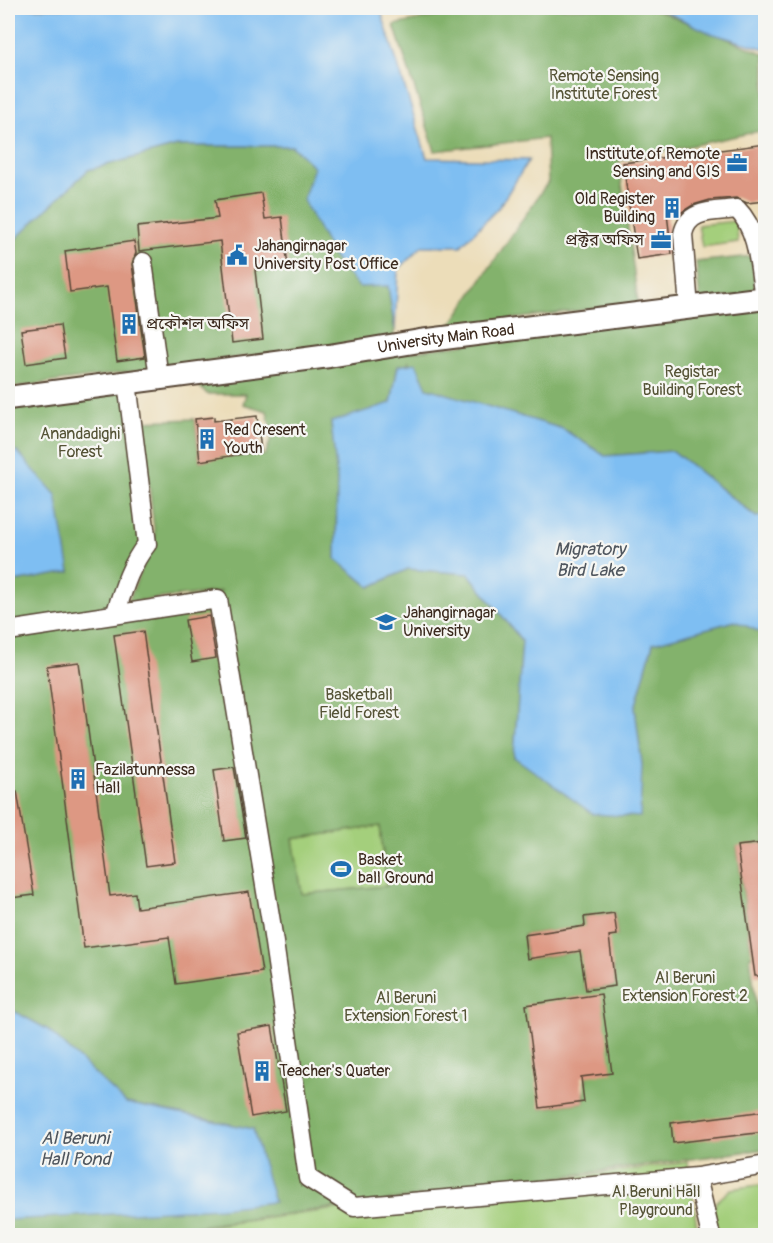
<svg xmlns="http://www.w3.org/2000/svg" width="773" height="1243" font-family="Pangolin,'Noto Sans Bengali',sans-serif">
  <rect width="100%" height="100%" fill="#f6f6f2"/>
  <filter id="ink" filterUnits="userSpaceOnUse"><feTurbulence type="fractalNoise" baseFrequency=".0167" numOctaves="2"/><feDisplacementMap in="SourceGraphic" scale="12" xChannelSelector="R" yChannelSelector="G"/><feConvolveMatrix kernelMatrix="1 2 1 2 8 2 1 2 1" color-interpolation-filters="sRGB"/></filter>
  <filter id="wash" filterUnits="userSpaceOnUse"><feTurbulence type="fractalNoise" baseFrequency=".008" numOctaves="4" result="noise"/><feDisplacementMap in="SourceGraphic" scale="24" xChannelSelector="R" yChannelSelector="G"/><feGaussianBlur stdDeviation="1.35" result="paint"/><feColorMatrix in="noise" values="0 0 0 0 0 0 0 0 0 0 0 0 0 0 0 0 0 1.4 0 .05"/><feComposite in="paint" operator="in"/></filter>
  <g filter="url(#wash)">
    <rect width="100%" height="100%" fill="#ecddb9"/>
    <path fill="#a4cf7c" stroke="#707c4d" stroke-width="1.5" d="M736,221L738,242L702,247L698,225Z
      M380,826L387,886L302,894L293,839Z
      M688,1162L698,1235L133,1236Z
      M765,1184V1235H715L713,1220L715,1203L731,1189Z"/>
    <path fill="#83b26c" stroke="#5f6e45" stroke-width="1.5" fill-rule="evenodd" d="M478,8H652L765,54V130L619,161L638,303L449,327L548,182L546,138L435,151L394,25Z
      M177,146H292L314,167L388,286L395,330L393,337L8,388V246L88,170Z
      M752,256L756,294L700,300L696,262Z
      M765,302V516L757,517L673,451L605,456L563,429L426,388L409,362V364L398,366L391,403L331,423L337,474L336,559L370,587L408,569L469,574L522,641L514,757L642,765L635,708L653,643L735,621L765,634V861L763,843L737,847L751,948L765,947V953L750,956L765,1072V1149L133,1235H8V1206L253,1129L126,1103L47,1029L8,1008V583L70,572L8,452V398L127,382L147,544L115,615L222,591L128,602L155,537L142,421L195,419L200,461L224,456L265,455L272,436L267,411L243,404L246,394H207L195,382ZM380,826L387,886L302,894L293,839ZM614,913L617,935L587,939L584,917ZM569,929L573,952L527,959L524,935ZM613,968L615,986L586,990L583,972ZM570,999L586,1076L584,1102L541,1108Z"/>
    <path fill="#7ebef2" stroke="#5c7488" stroke-width="1.5" d="M8,8H380L427,158L529,160L499,207L461,246H422L398,270L395,330L388,286L359,287L334,258L303,200L314,167L292,146H177L88,170L8,246Z
      M658,8H765V49L710,33Z
      M416,363L427,388L563,429L605,456L673,451L756,517L765,516V634L735,621L653,643L635,708L642,765L640,817L593,814L514,757L522,641L469,574L408,569L370,587L336,559L337,479L331,422L391,403L398,366Z
      M17,451L56,495L70,572L8,583V452Z
      M8,1008L47,1029L126,1103L253,1129L274,1202L220,1208L8,1220Z"/>
    <g id="blocks">
      <path fill="#dd9883" d="M765,144V201L747,203L736,198L710,200L693,205L682,212L667,214L672,254L637,259L623,163Z
        M261,193L265,219L282,217L288,266L255,270L263,339L232,343L220,241L139,251L137,227L218,218L215,200Z
        M134,241L136,253L132,264L145,357L117,361L107,287L70,292L65,251Z
        M60,325L65,358L26,364L21,330Z
        M257,416L261,451L200,461L195,419L214,417V421Z
        M209,616L216,658L192,662L185,620Z
        M143,631L175,862L146,866L114,635Z
        M79,662L110,896L135,893L137,908L249,892L262,972L176,984L169,937L84,948L47,666Z
        M234,767L246,838L224,841L214,770Z
        M8,791H17L34,895L11,898L8,876Z
        M763,843L765,861V976H755L737,846Z
        M614,913L617,935L609,936L615,986L586,990L580,951L527,959L524,935L585,926L584,917Z
        M601,994L612,1073L581,1077L584,1102L540,1108L526,1005Z
        M272,1026L286,1111L251,1117L237,1032Z
        M765,1111V1132L673,1143L671,1123Z"/>
    </g>
  </g>
  <g filter="url(#ink)">
    <use href="#blocks" fill-opacity="0" stroke="#564535" stroke-width="1.5"/>
    <g fill="none" stroke-linecap="round" stroke-linejoin="round">
      <g stroke="#564535" stroke-width="21">
        <path id="minor" d="M143,262L159,378
          M689,308L683,234C688,208 715,212 737,209C759,231 759,267 764,298
          M115,615C123,590 130,565 147,544L127,382
          M8,631L218,599L271,922L308,1178L354,1207L697,1177L766,1165
          M697,1177L711,1236"/>
      </g>
      <g stroke="#564535" stroke-width="26">
        <g id="tertiary">
          <path id="s1" d="M8,398L329,356L420,341L766,298"/>
        </g>
      </g>
      <use href="#minor" stroke="#fff" stroke-width="18"/>
      <use href="#tertiary" stroke="#fff" stroke-width="22"/>
    </g>
  </g>
  <defs>
    <g id="office-bare" transform="scale(1.62)"><path d="M-6-3h4V-5.5h4V-3h4V5H-6ZM-1-4.5V-3h2v-1.5ZM-6 0V1H6V0Z" fill="#1f6fb2" stroke="#f6f6f2" stroke-width="2.5" paint-order="stroke"/></g>
    <g id="building-bare" transform="scale(1.62)"><path d="M-4-6H4V6H1V3H-1V6H-4ZM-2.5-4.3h1.7v1.8h-1.7ZM.8-4.3h1.7v1.8H.8ZM-2.5-1h1.7V.8h-1.7ZM.8-1h1.7V.8H.8Z" fill="#1f6fb2" stroke="#f6f6f2" stroke-width="2.5" paint-order="stroke"/></g>
    <g id="civic-bare" transform="scale(1.62)"><path d="M-.6-6.5H3V-4.5H.6V-3L4-1V1h2V6H-6V1h2V-1L-.6-3ZM-1.2 2.5V6h2.4V2.5Z" fill="#1f6fb2" stroke="#f6f6f2" stroke-width="2.5" paint-order="stroke"/></g>
    <g id="university-bare" transform="scale(1.62)"><path d="M0-5L7-2L0 1L-7-2ZM-4 1L0 2.5L4 1V4Q0 6-4 4Z" fill="#1f6fb2" stroke="#f6f6f2" stroke-width="2.5" paint-order="stroke"/></g>
    <g id="stadium-bare" transform="scale(1.62)"><path d="M0-5a6.5 5 0 1 0 0 10a6.5 5 0 1 0 0-10ZM-3.5-1.8h7v3.6h-7Z" fill="#1f6fb2" stroke="#f6f6f2" stroke-width="2.5" paint-order="stroke"/></g>
  </defs>
  <g fill-rule="evenodd">
    <use href="#office-bare" x="737" y="163"/>
    <use href="#building-bare" x="672" y="208"/>
    <use href="#office-bare" x="661" y="240"/>
    <use href="#civic-bare" x="237" y="255"/>
    <use href="#building-bare" x="129" y="324"/>
    <use href="#building-bare" x="207" y="439"/>
    <use href="#university-bare" x="386" y="622"/>
    <use href="#building-bare" x="78" y="779"/>
    <use href="#stadium-bare" x="341" y="869"/>
    <use href="#building-bare" x="262" y="1071"/>
  </g>
  <g text-anchor="middle" dominant-baseline="central" stroke-width="4.5" stroke-linejoin="round" paint-order="stroke">
    <g font-size="16" fill="#555336" stroke="#f6f6f2">
      <text x="604" y="76">Remote Sensing<tspan x="604" dy="18">Institute Forest</tspan></text>
      <text x="692" y="372">Registar<tspan x="692" dy="18">Building Forest</tspan></text>
      <text x="80" y="434">Anandadighi<tspan x="80" dy="18">Forest</tspan></text>
      <text x="359" y="695">Basketball<tspan x="359" dy="18">Field Forest</tspan></text>
      <text x="685" y="978">Al Beruni<tspan x="685" dy="18">Extension Forest 2</tspan></text>
      <text x="406" y="998">Al Beruni<tspan x="406" dy="18">Extension Forest 1</tspan></text>
      <text x="656" y="1192">Al Beruni Hall<tspan x="656" dy="18">Playground</tspan></text>
    </g>
    <g font-size="16" fill="#3b2a1e" stroke="#f6f6f2" text-anchor="start">
      <text x="720" y="154" text-anchor="end">Institute of Remote<tspan x="720" dy="18">Sensing and GIS</tspan></text>
      <text x="655" y="199" text-anchor="end">Old Register<tspan x="655" dy="18">Building</tspan></text>
      <text x="644" y="240" text-anchor="end">প্রক্টর অফিস</text>
      <text x="254" y="246">Jahangirnagar<tspan x="254" dy="18">University Post Office</tspan></text>
      <text x="146" y="324">প্রকৌশল অফিস</text>
      <text x="224" y="430">Red Cresent<tspan x="224" dy="18">Youth</tspan></text>
      <text x="403" y="613">Jahangirnagar<tspan x="403" dy="18">University</tspan></text>
      <text x="95" y="770">Fazilatunnessa<tspan x="95" dy="18">Hall</tspan></text>
      <text x="358" y="860">Basket<tspan x="358" dy="18">ball Ground</tspan></text>
      <text x="279" y="1071">Teacher's Quater</text>
    </g>
    <g font-size="16" fill="#3b2a1e" stroke="#f6f6f2">
      <text stroke="none"><textPath href="#s1" startOffset="442">University Main Road</textPath></text>
    </g>
    <g font-size="18" font-style="italic" fill="#4f565e" stroke="#f6f6f2">
      <text x="590" y="549">Migratory<tspan x="590" dy="21">Bird Lake</tspan></text>
      <text x="75" y="1138">Al Beruni<tspan x="75" dy="21">Hall Pond</tspan></text>
    </g>
  </g>
  <rect width="773" height="1243" fill="none" stroke="#f6f6f2" stroke-width="30"/>
</svg>
